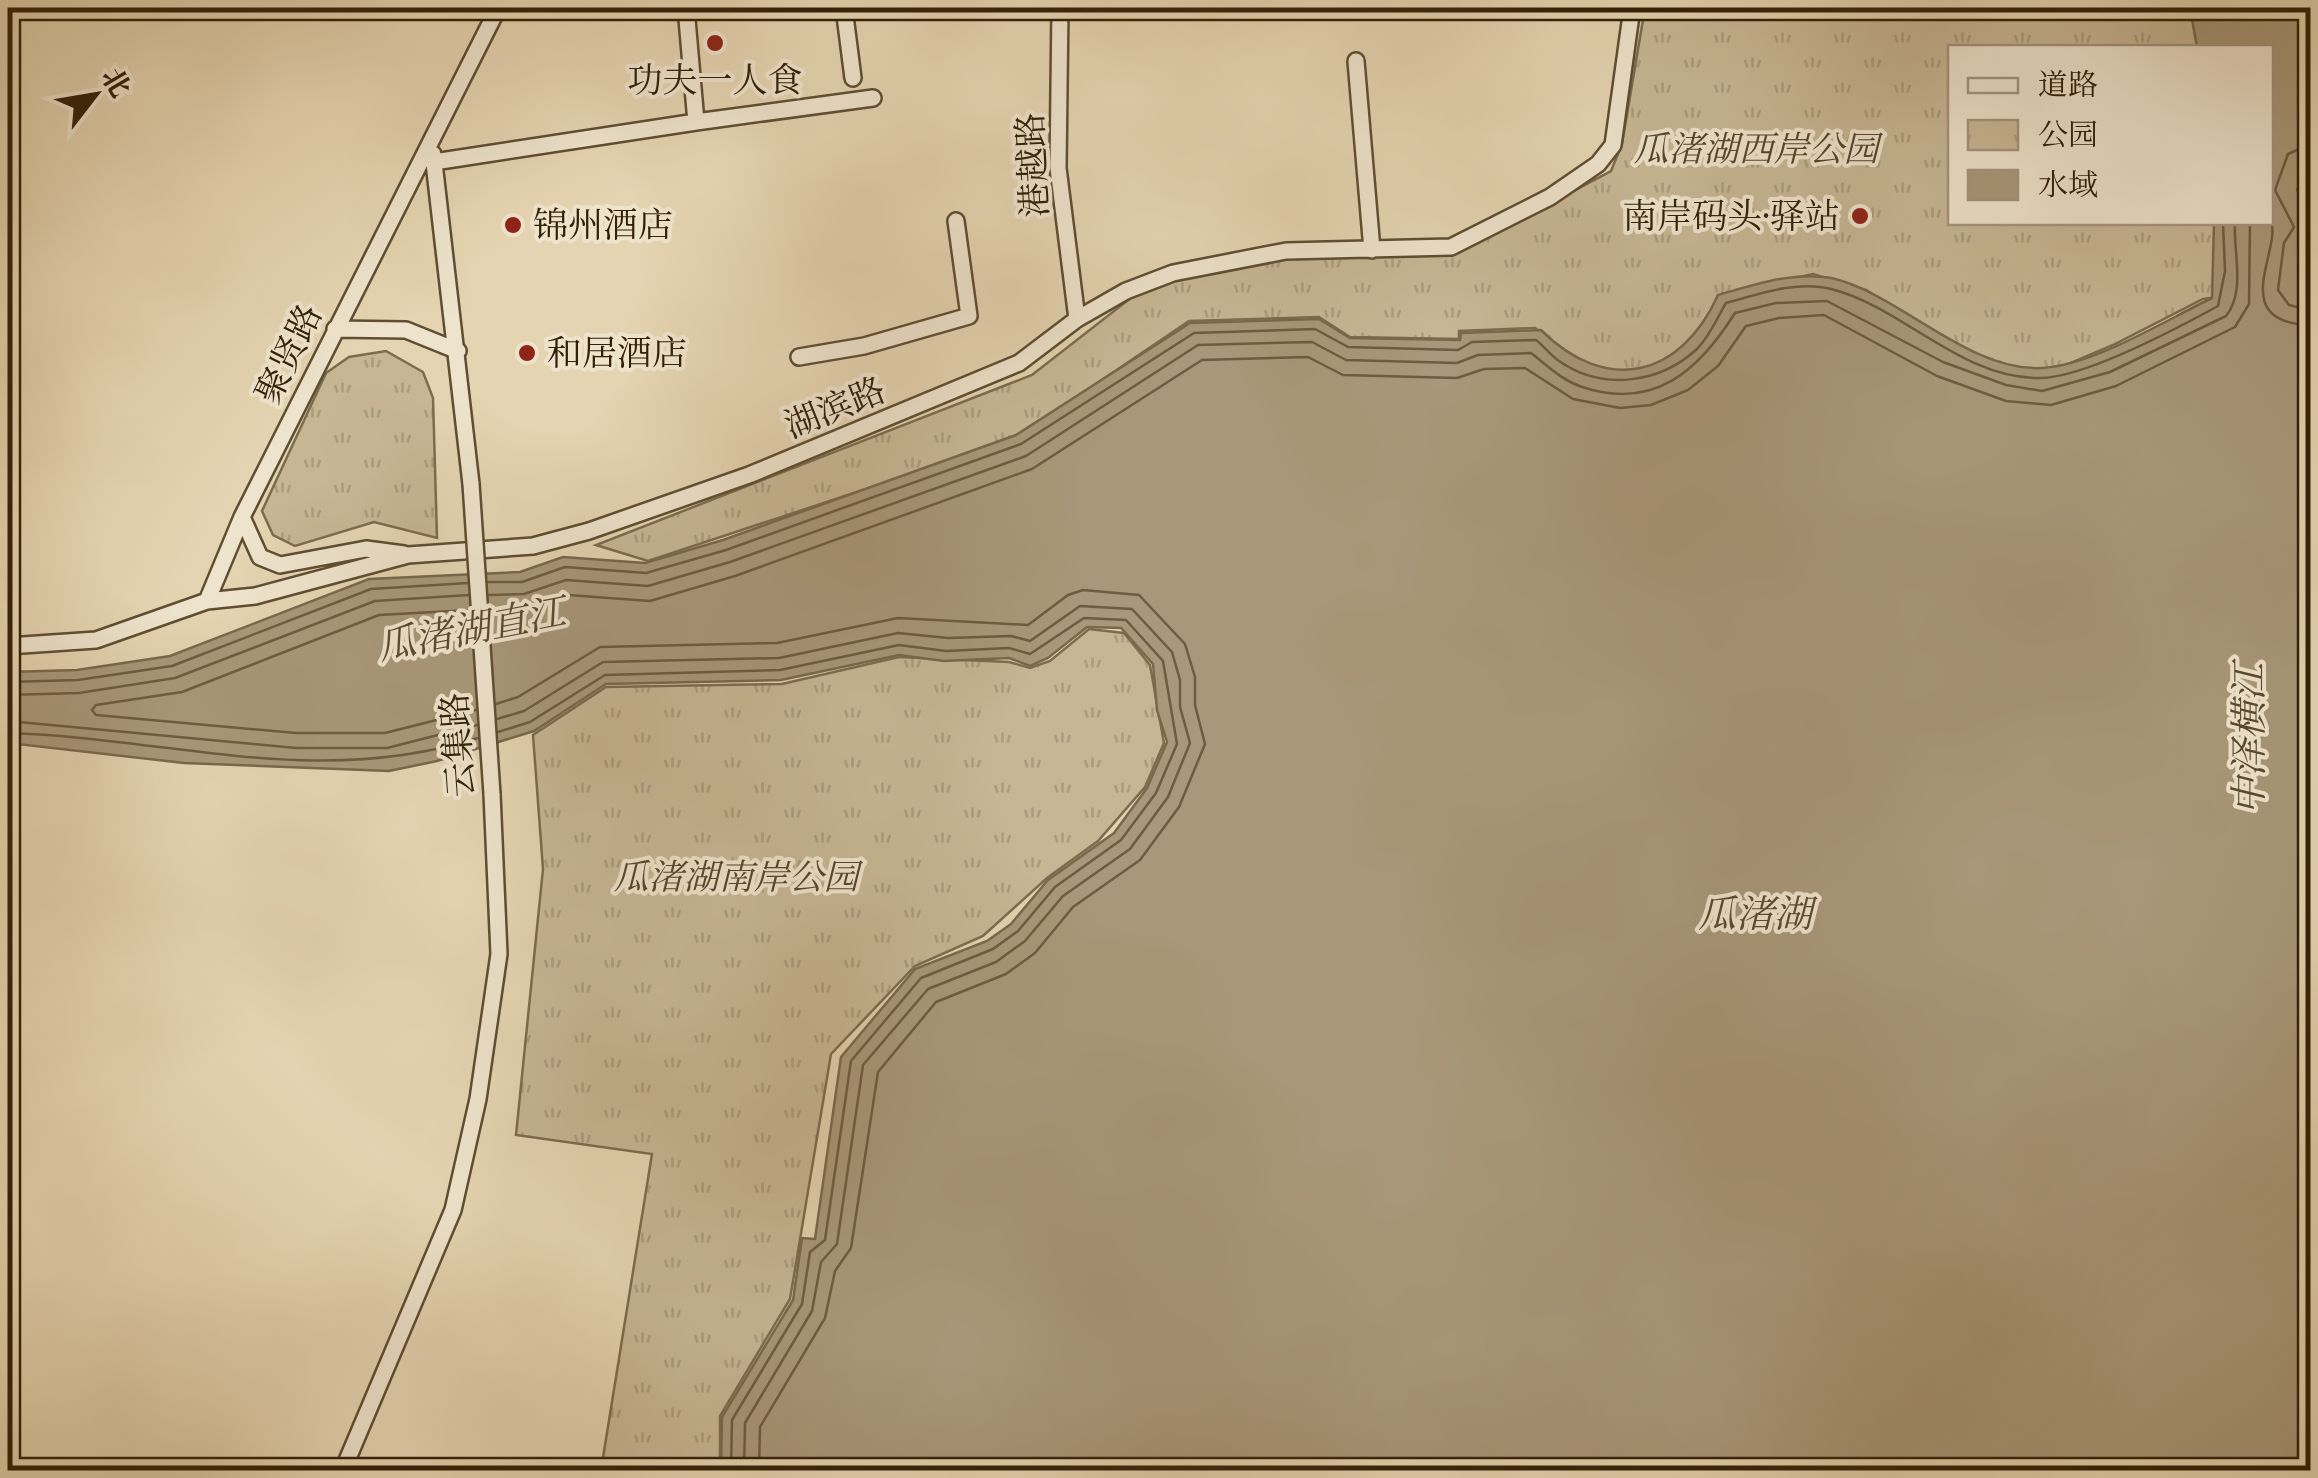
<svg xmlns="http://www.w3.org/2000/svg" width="2318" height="1478" font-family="'IM FELL Great Primer','Noto Serif SC',serif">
  <defs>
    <pattern id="park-tufts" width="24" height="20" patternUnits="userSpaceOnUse" patternTransform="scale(2.5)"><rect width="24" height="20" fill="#c7b694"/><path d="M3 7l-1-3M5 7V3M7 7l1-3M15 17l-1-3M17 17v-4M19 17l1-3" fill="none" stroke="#ab9c7e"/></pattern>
  </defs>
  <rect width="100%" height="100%" fill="#e5d4b1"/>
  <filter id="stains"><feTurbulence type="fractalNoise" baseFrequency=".002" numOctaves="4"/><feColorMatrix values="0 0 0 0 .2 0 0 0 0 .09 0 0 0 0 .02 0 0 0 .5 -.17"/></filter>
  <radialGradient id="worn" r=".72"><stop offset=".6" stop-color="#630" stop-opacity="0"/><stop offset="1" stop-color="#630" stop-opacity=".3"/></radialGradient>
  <path fill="url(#park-tufts)" stroke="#7c6c4e" stroke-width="2.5" fill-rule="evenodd" d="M1645,8H1744L1760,14L1774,8H2310V285L2203,299L2113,345L2038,377L1951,345L1866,290L1813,274L1721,294C1690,350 1645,393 1577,364C1562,357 1548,339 1535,328L1459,331V339L1350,337L1319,317L1189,321L1031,428L993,447L648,561L596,545L1032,375L1132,297L1195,273L1286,259L1453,255L1611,171L1622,144ZM1950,48H2270V222H1950Z
    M386,351L423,372L433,398L437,538L374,522L295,546L273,535L262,511L326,373L349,357Z
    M1089,629L1124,633L1150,665L1164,743L1145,787L1098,841L1047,878L983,936L915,966L831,1054L790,1299L720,1416V1470H601L652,1154L516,1135L543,869L533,735L606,687L782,684L899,657L1009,662L1030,668L1050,661Z"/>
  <path fill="#a89778" stroke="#79684b" stroke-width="2.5" d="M2190,8H2310V155L2297,190L2310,212L2299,284L2310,289V1470H721L722,1417L793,1300L802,1238L815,1239L841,1057L915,969L987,941L1011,924L1048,880L1114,833L1147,788L1167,742L1157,710L1153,664L1121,628L1087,627L1048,658L1030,666L1009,658L944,661L899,655L781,680L606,684L534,731L437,761L389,771L184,763L8,743V672L77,670L170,656L369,579L520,572L563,557L645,563L723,540L1016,435L1190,323L1319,319L1350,338L1460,340L1461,333L1541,330C1606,395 1681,378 1718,295C1753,285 1794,271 1831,278C1897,292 1968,372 2042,368C2094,365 2164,321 2212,298L2214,223L2270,222V48L2197,47Z"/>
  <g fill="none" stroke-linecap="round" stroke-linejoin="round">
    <path stroke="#6d5c40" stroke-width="2.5" d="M2310,144L2288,154L2275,190L2294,227L2284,243L2278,290L2289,305L2310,310
      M2270,219C2285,246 2224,322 2310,325
      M488,582H522L565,567L646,573L726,550L1021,444L1194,333L1315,329L1348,347L1458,350L1472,342L1536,340C1544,346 1550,355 1559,361C1602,391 1659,384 1697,349C1710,336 1717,318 1726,303C1759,294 1798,280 1831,289C1903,307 1962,380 2041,378C2086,377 2176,329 2218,306L2225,271L2223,222
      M489,595L524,594L566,580L648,586L730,562L1026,456L1198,345L1312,342L1346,360L1457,363L1478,355L1531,353C1547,365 1561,380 1582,387C1655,411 1699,370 1735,313L1776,303L1827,301L1943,362L2006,385L2042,391L2110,372L2226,316C2246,292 2233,251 2235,222
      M470,610L379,615L182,692L96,705L92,710L96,715L296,733H385L476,710
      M490,610L527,609L568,595L650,601L735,576L1032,469L1202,360L1308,357L1343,375L1457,378L1484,369L1525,368L1573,399L1620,408L1651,405L1688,390L1718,366L1746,326L1779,318L1824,315L1937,376L2006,401L2051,405L2116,386L2235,327L2249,304L2250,222
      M8,682L78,680L172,666L371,589L468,583
      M8,695L79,693L175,678L375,601L469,595
      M496,704L518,697L600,647L777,643L898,618L1028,625L1068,595L1083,590L1139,595L1185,644L1195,677V705L1205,744L1179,807L1140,860L1073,907L1035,953L1006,974L936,1002L878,1072L851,1248L835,1271L825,1318L760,1427L759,1470
      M497,719L524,711L603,662L779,658L898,633L948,638L1011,636L1030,641L1080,606L1132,609L1172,652L1180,680V707L1190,743L1168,797L1130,849L1063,896L1025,941L996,962L928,989L863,1065L837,1244L821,1262L812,1311L745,1423L744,1470
      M8,721L296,748H387L477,725
      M498,732L530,722L605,675L780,670L899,645L946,651L1009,648L1030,654L1084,618L1126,620L1163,661L1177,744L1156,793L1121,840L1055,887L1018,931L993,949L921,978L851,1061L825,1240L810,1252L802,1304L732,1420L731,1470
      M8,733C170,738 316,789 478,738"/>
    <g stroke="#5f4e32" stroke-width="20">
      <path id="minor" d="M844,8L853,78
        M1060,8L1058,168L1077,319
        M1356,61L1372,250
        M696,122L873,98
        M433,154L471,484
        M434,162L696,122L686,8
        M335,329L406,330L458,351
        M799,357L864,346L969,316L956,221
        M242,517L260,557L280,565L366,549L404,554
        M207,601L242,517L498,8
        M8,646L96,640L207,601L255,596L408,555L533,546L589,531L749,475L1019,363L1077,319L1126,291L1173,273L1286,251L1451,247L1550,197L1598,164L1613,145L1632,8
        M343,1470L453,1210L478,1099L499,954L492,794"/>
    </g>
    <use href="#minor" stroke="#eee3cc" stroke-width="15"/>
    <g stroke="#5f4e32" stroke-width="20" stroke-linecap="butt">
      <path id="minor-bridge" d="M471,484L492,794"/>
    </g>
    <use href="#minor-bridge" stroke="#eee3cc" stroke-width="15"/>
  </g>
  <g fill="#8f2418" stroke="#eee3cc" stroke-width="4">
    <circle cx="715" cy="43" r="10"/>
    <circle cx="1860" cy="216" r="10"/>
    <circle cx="513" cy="225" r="10"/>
    <circle cx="527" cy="353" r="10"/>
  </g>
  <g text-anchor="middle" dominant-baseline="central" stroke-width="8" stroke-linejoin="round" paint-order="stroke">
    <g font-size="35" fill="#322108" stroke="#eee3cc" text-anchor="start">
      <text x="715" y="80" text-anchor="middle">功夫一人食</text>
      <text x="1840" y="216" text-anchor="end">南岸码头·驿站</text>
      <text x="533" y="225">锦州酒店</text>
      <text x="547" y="353">和居酒店</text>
    </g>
    <g font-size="35" font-style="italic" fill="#57462b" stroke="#eee3cc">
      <text x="1756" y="149">瓜渚湖西岸公园</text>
      <text x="736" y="877">瓜渚湖南岸公园</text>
    </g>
    <g font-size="35" fill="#322108" stroke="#eee3cc">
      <text transform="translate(1033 165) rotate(-93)">港越路</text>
      <text transform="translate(289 354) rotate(-64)">聚贤路</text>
      <text transform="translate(835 408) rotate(-22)">湖滨路</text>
      <text transform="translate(458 745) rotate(-94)">云集路</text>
    </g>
    <g font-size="38" font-style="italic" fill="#5b4a2f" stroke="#eee3cc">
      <text transform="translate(471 629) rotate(-11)">瓜渚湖直江</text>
      <text transform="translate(2249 739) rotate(-90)">中泽横江</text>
      <text x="1755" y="914">瓜渚湖</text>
    </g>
  </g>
  <rect width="2318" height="1478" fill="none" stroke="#e5d4b1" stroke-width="40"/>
  <rect x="10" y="10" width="2298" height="1458" fill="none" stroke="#322108" stroke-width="5"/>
  <rect x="20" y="20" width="2278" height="1438" fill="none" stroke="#322108" stroke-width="2.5"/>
  <rect x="1948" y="45" width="325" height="180" fill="#eee3cc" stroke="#a3957e" stroke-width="2.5"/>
  <rect x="1968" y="78" width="50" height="15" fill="#eee3cc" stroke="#a3957e" stroke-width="2.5"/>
  <text x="2038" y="95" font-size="30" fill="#322108">道路</text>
  <rect x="1968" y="120" width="50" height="30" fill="url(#park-tufts)" stroke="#a3957e" stroke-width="2.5"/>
  <text x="2038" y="145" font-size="30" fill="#322108">公园</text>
  <rect x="1968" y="170" width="50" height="30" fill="#a89778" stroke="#a3957e" stroke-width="2.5"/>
  <text x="2038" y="195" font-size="30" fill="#322108">水域</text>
  <g transform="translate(95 95) rotate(59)" stroke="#eee3cc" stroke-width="8" paint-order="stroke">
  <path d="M0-8L18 38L0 25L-18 38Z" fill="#322108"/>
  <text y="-15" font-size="28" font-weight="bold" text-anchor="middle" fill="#322108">北</text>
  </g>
  <rect width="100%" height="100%" filter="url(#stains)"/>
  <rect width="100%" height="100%" fill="url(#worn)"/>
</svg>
